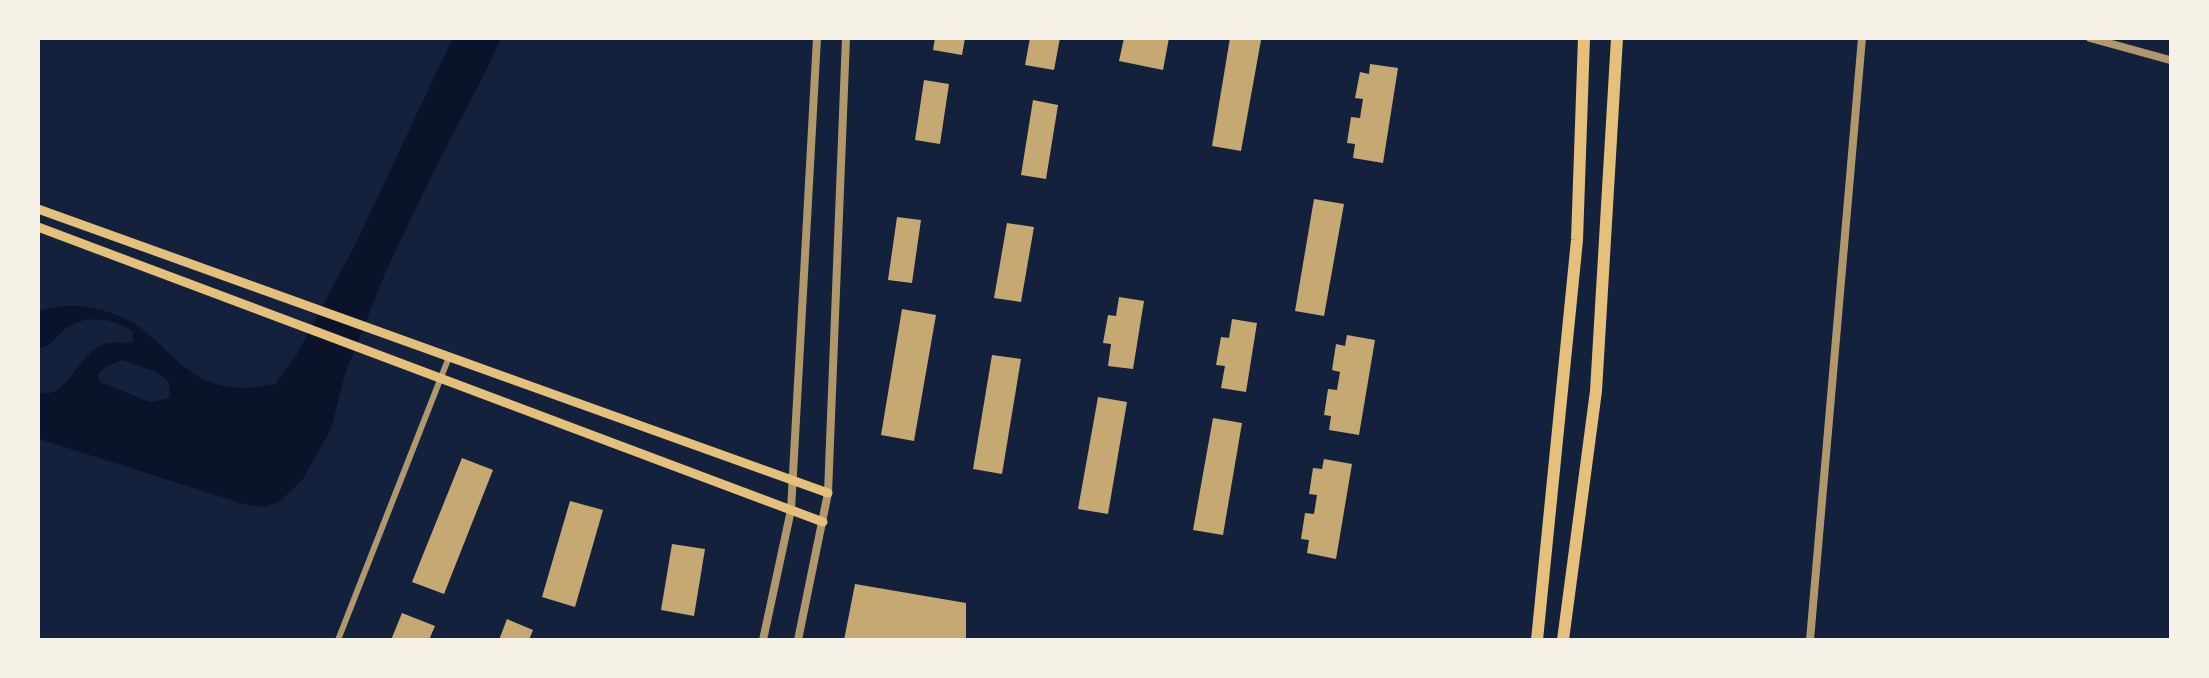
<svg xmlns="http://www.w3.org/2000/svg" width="2209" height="678" font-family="'Exo 2',sans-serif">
  <rect width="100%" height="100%" fill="#14213d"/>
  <path fill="#0b132b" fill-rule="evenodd" d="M452,39H501L488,67L436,167L386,271L345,374L331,429L303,479L280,501L265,507L247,505L39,439V393C42,393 46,394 50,393C69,388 80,356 100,346C111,340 121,345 133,342V332C114,317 84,314 65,329C56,336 50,348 39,348V311C69,300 106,307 133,323C162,341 182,374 216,384C237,390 254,388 275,384L297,354L355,245ZM122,360L154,371L169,382L170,398L150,402L100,382L98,375L106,367Z"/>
  <path fill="#c6a872" d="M935,38H965L962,55L933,50Z
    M1030,38H1060L1054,70L1025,65Z
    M1124,38H1169L1163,70L1119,61Z
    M1230,38L1261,40L1241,151L1212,146Z
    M1370,64L1398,68L1383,163L1353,158L1355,144L1347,143L1351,117L1360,118L1363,99L1355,98L1360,72L1369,74Z
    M924,80L949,84L940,144L915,140Z
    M1033,100L1058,105L1046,179L1021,175Z
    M1314,199L1344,204L1324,316L1295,311Z
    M897,217L921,220L912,283L888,280Z
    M1007,223L1034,227L1021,302L994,298Z
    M1119,297L1144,301L1133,369L1108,366L1111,344L1103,343L1108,315L1116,316Z
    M902,309L936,315L914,441L881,435Z
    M1232,319L1257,323L1246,392L1221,388L1225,366L1216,365L1221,337L1229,338Z
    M1347,335L1375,340L1359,435L1329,430L1331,416L1324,415L1328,389L1337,390L1340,372L1332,370L1336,344L1345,346Z
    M992,355L1021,359L1002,474L973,469Z
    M1098,397L1127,402L1108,514L1078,509Z
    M1213,418L1242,423L1223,535L1193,530Z
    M462,458L493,470L444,594L412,582Z
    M1324,459L1352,464L1336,559L1307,553L1309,540L1301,539L1305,513L1314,514L1317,495L1309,494L1313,468L1322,469Z
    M570,501L603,510L575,607L542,597Z
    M672,544L705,549L694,616L661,610Z
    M855,584L966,603V640H844Z
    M402,613L435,626L429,640H391Z
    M507,619L533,630L529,640H499Z"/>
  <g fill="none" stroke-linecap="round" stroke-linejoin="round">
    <path stroke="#b1986c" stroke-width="6" d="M338,640L449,357"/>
    <path stroke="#b1986c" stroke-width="8" d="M2090,38L2170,60
      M763,640L791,510L817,38
      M798,640L828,493L846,38
      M1810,640L1862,38"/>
    <path stroke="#e5c07b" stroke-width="9" d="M38,209L828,493
      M38,227L823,522"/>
    <path stroke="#e5c07b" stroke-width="12" d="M1537,640L1577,240L1584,38
      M1563,640L1596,391L1617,38"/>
  </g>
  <rect width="2209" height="678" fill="none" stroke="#f6f1e7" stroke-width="80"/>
</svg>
